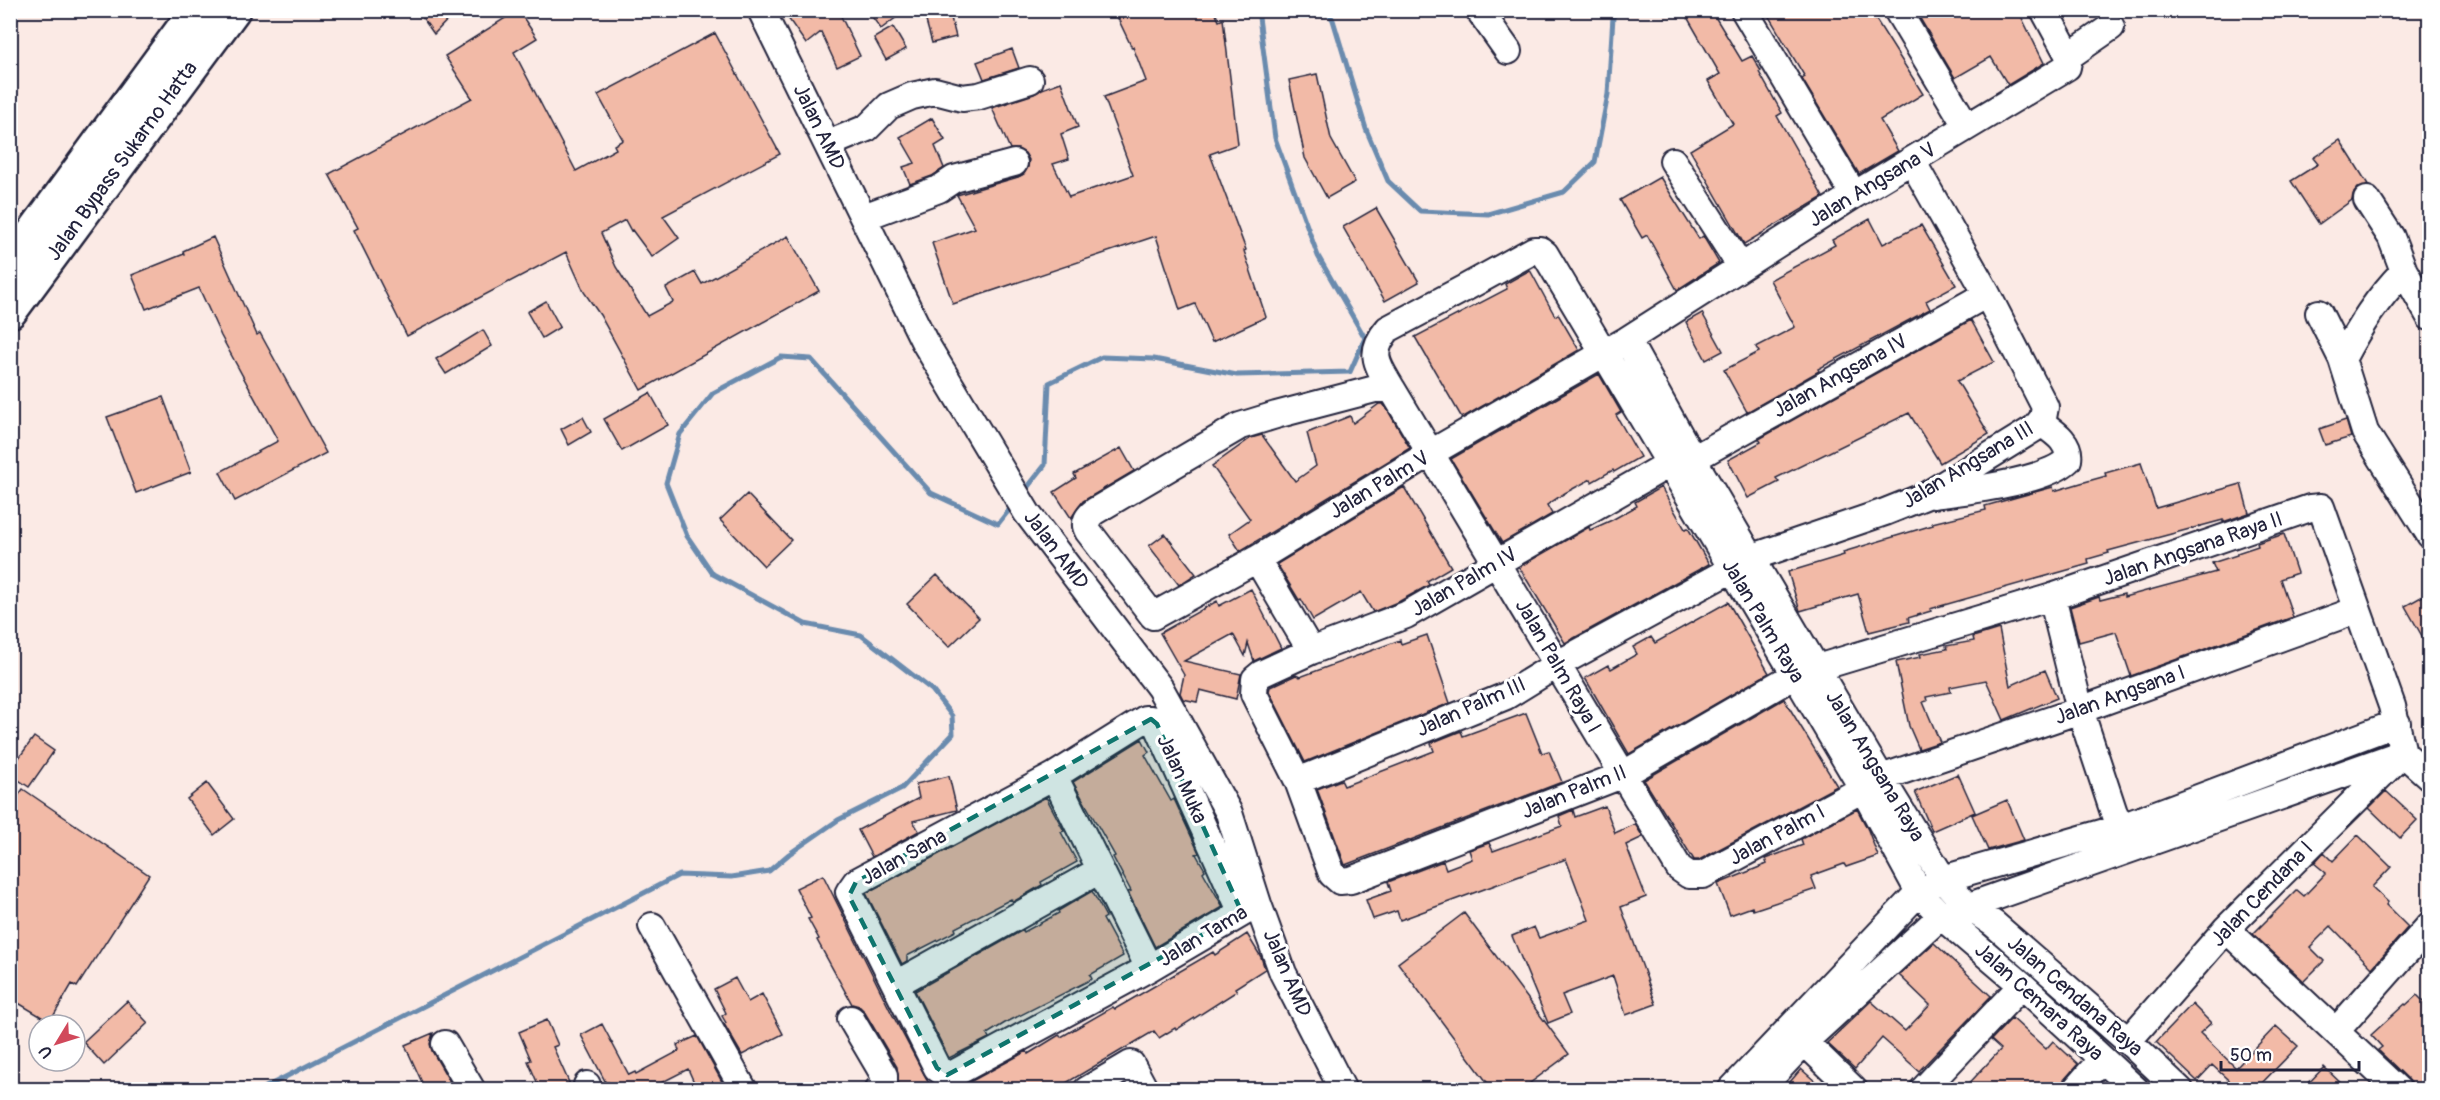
<svg xmlns="http://www.w3.org/2000/svg" width="2440" height="1100" font-family="Pangolin,sans-serif">
  <rect width="100%" height="100%" fill="#fbeae5"/>
  <filter id="ink" filterUnits="userSpaceOnUse"><feTurbulence type="fractalNoise" baseFrequency=".0167" numOctaves="2"/><feDisplacementMap in="SourceGraphic" scale="12" xChannelSelector="R" yChannelSelector="G"/><feConvolveMatrix kernelMatrix="1 2 1 2 8 2 1 2 1" color-interpolation-filters="sRGB"/></filter>
  <g filter="url(#ink)">
    <g fill="none" stroke-linecap="round" stroke-linejoin="round">
      <path stroke="#6b8bae" stroke-width="5" d="M1327,10L1333,20L1366,129L1388,181L1420,211L1488,214L1564,192L1595,162L1608,94L1613,17L1617,10
        M1023,493L1045,465L1049,383L1102,357L1154,359L1237,375L1350,372L1365,338L1318,256L1275,138L1258,10
        M260,1090L679,875L732,877L769,871L789,854L838,820L902,788L953,734L952,716L932,690L861,635L805,624L713,574L687,536L666,483L680,434L713,393L781,357L811,359L931,493L998,524L1013,505"/>
    </g>
    <path fill="#f2baa7" stroke="#22223b" stroke-width="1.5" d="M417,10H457L434,34Z
      M518,10L537,38L514,52L576,171L616,149L614,145L623,140L598,95L715,33L780,154L663,216L679,238L652,257L632,230L631,231L625,220L601,233L616,267L647,316L673,302L666,288L695,272L702,284L788,236L819,291L641,390L600,315L584,292L566,252L407,336L354,230L358,228L329,174L472,98L445,56Z
      M799,10H838L860,56L837,67L821,32L806,44L788,18Z
      M867,10H906L881,29Z
      M923,10H949L956,37L932,43Z
      M1114,10H1214L1219,21L1223,19L1238,144L1210,154L1246,250L1244,251L1266,317L1212,342L1195,304L1180,310L1156,236L953,304L932,243L975,228L957,195L1018,177L1024,174L1028,167L1029,160L1025,153L1018,149H1010L992,108L1034,94L1042,89L1061,82L1078,127L1061,134L1069,159L1053,164L1069,197L1133,175L1104,97L1146,81L1133,47L1132,48Z
      M1683,10H1711L1742,61L1752,56L1761,71L1759,72L1782,113L1777,116L1823,197L1744,244L1690,150L1733,124L1708,81L1720,74Z
      M1765,10H1870L1923,94L1880,120L1898,151L1859,174L1802,79L1805,77Z
      M1915,10H2018L2044,63L2008,85L1991,57L1955,78Z
      M893,27L906,49L886,60L874,38Z
      M1012,49L1019,68L984,79L977,62Z
      M1317,74L1331,139L1355,182L1327,198L1305,158L1289,80Z
      M932,118L945,140L935,146L944,168L932,176L910,184L903,167L915,163L900,137Z
      M2340,140L2369,186L2358,188L2353,194L2352,200L2319,224L2291,181L2318,164L2313,158Z
      M1660,177L1699,239L1703,236L1719,263L1677,290L1647,235L1642,238L1620,200Z
      M1376,208L1419,282L1385,301L1343,227Z
      M1870,219L1883,244L1921,225L1956,285L1926,301L1930,309L1818,369L1819,371L1747,412L1724,370L1759,352L1756,347L1795,327L1770,280L1835,245L1832,240Z
      M213,237L257,335L260,333L326,453L235,501L220,472L278,441L221,336L199,288L146,309L132,275L184,254L183,251Z
      M1530,270L1555,316L1558,314L1579,350L1462,418L1415,337L1507,289L1505,284Z
      M546,301L560,327L542,338L527,312Z
      M1702,313L1723,351L1706,360L1686,322Z
      M1971,320L1994,362L1957,381L1989,434L1940,463L1909,413L1776,478L1779,482L1748,498L1728,460L1761,442L1759,439Z
      M483,330L492,346L446,374L436,359Z
      M1599,374L1621,412L1616,415L1640,457L1614,472L1613,470L1592,482L1591,479L1565,493L1547,505L1552,514L1502,543L1451,459Z
      M650,393L668,425L622,451L604,419Z
      M163,397L191,472L136,493L107,417Z
      M1379,404H1383L1387,409L1410,448L1240,551L1229,534L1250,519L1212,466L1251,438L1262,435L1295,481L1316,466L1307,433L1350,416L1353,423Z
      M583,417L591,432L569,445L561,429Z
      M2346,420L2351,437L2325,445L2319,429Z
      M1121,448L1134,471L1083,501L1071,518L1054,492L1076,478L1074,474Z
      M2141,463L2156,508L2241,484L2249,513L2223,522V520L2108,551L2109,553L2088,559L2089,564L1930,609L1931,611L1908,618L1909,622L1869,632L1858,594L1800,611L1788,572L1844,555L1843,552L1933,525L1932,523L1986,510L1985,506L2053,487L2054,491L2081,483L2106,476L2105,473Z
      M1404,487L1451,567L1427,581L1429,585L1400,601L1373,612L1361,592L1313,620L1301,599L1299,600L1277,564Z
      M1661,487L1685,529L1688,528L1709,564L1565,643L1519,567L1589,527L1590,530L1612,520L1637,506L1635,502Z
      M747,494L791,540L764,566L720,520Z
      M1165,534L1196,574L1179,585L1149,546Z
      M2284,534L2297,573L2280,579L2293,617L2131,676L2116,632L2079,642L2070,607L2099,597L2100,600L2124,594V597L2216,572L2212,563L2237,555V553L2258,546L2257,543Z
      M937,575L979,618L949,647L907,604Z
      M1251,589L1281,648L1254,661L1248,643L1245,656L1233,634L1184,661L1241,674L1236,699L1200,690L1197,702L1183,699L1180,693L1184,675L1160,633L1217,601L1219,606Z
      M2430,592V650L2405,606Z
      M1728,602L1769,673L1629,754L1585,678L1608,665L1611,669L1637,654L1633,647L1651,637L1655,643Z
      M1999,629L2010,686L2045,670L2057,698L2004,720L1986,680L1950,687L1951,692L1926,697L1927,701L1923,702L1940,742L1919,749L1909,726L1896,662L1921,657L1920,654L1947,649L1946,646L1974,641L1973,637Z
      M1427,635L1450,703L1305,762L1269,691L1270,687L1296,675L1300,677L1400,640L1401,644Z
      M1784,699L1837,786L1699,860H1694L1644,780Z
      M1526,713L1542,753L1549,751L1562,782L1345,865L1317,789L1341,780L1344,786L1434,751L1431,743L1461,731L1463,736Z
      M34,737L54,751L29,787L10,774V770Z
      M1142,739L1149,752L1145,755L1171,801L1174,799L1199,853L1196,854L1205,870L1203,872L1223,907L1155,947L1128,892L1131,891L1113,857L1115,856L1073,782Z
      M1958,774L1975,812L1932,831L1915,792Z
      M949,776L957,810L913,821L919,831L872,857L858,830L919,798L916,784Z
      M207,783L234,819L214,835L187,799Z
      M23,789L149,875L77,987L72,984L50,1022L10,998V807Z
      M2386,791L2417,820L2400,838L2369,808Z
      M1046,797L1064,831L1061,832L1077,862L1041,882L1042,885L1013,902L1011,899L955,928L956,931L907,956V961L902,964L866,893Z
      M2007,800L2024,840L1988,850L1972,815Z
      M1605,806L1615,833L1635,824L1643,837L1626,845L1646,897L1621,907L1656,1004L1626,1015L1613,976L1562,995L1570,1014L1548,1023L1512,936L1534,927L1539,938L1589,920L1566,859L1400,920L1397,911L1373,919L1366,900L1391,891L1388,882L1443,861L1446,869L1472,859L1469,850L1489,843L1493,851L1562,826L1559,816L1573,810L1575,817Z
      M1857,809L1868,830L1878,856L1846,867L1844,864L1811,876L1816,889L1753,910L1752,907L1730,915L1718,884L1767,864L1765,859L1803,845L1801,839Z
      M2358,835L2391,867L2372,887L2388,902L2386,905L2408,927L2372,968L2331,926L2310,947L2324,961L2304,981L2253,934L2297,890L2304,896L2326,873L2314,863L2324,852L2333,861Z
      M823,875L891,1012L932,1089H899L897,1067L864,1011L859,1006L852,1004L817,940L819,939L808,919L811,918L796,888Z
      M1092,891L1106,917L1103,919L1123,956L1090,975L1092,979L1005,1023L987,1034L989,1038L949,1058L915,991L1023,930L1024,932L1059,913L1058,911Z
      M1464,913L1569,1054L1522,1089H1492L1398,963Z
      M1247,934L1261,957L1265,969L1235,988L1237,991L1176,1030L1175,1028L1159,1038L1154,1031L1056,1089H957L1027,1051L1028,1054L1059,1035L1061,1037L1113,1007L1115,1009L1213,952L1215,955Z
      M1934,943L1991,996L1919,1071L1882,1038L1855,1069L1827,1043L1871,1001L1905,1031L1930,1005L1899,975Z
      M735,978L748,1002L762,994L783,1034L742,1055L724,1024L726,1023L722,1016L726,1013L714,989Z
      M2417,995L2430,1008V1089H2416L2408,1079L2378,1050L2382,1047L2371,1035L2405,1004L2406,1005Z
      M127,1001L148,1023L104,1065L83,1042Z
      M2192,1004L2211,1023L2200,1033L2236,1068L2276,1026L2298,1046L2256,1089H2238L2212,1065L2197,1081L2156,1042Z
      M2012,1018L2046,1049L2053,1041L2078,1064L2064,1080L2060,1089H1964L2001,1049L1991,1040Z
      M547,1020L558,1045L553,1047L572,1089H540L528,1061L531,1060L519,1032Z
      M602,1024L629,1075L635,1072L636,1074L679,1051L677,1045L697,1036L722,1082L705,1089H697L688,1069L649,1089H604L610,1085L608,1082L606,1083L581,1035Z
      M433,1033L430,1044L432,1051L454,1089H425L405,1045Z
      M2324,1067L2347,1089H2303Z
      M1801,1069L1824,1089H1784Z"/>
    <g fill="none" stroke-linecap="round" stroke-linejoin="round">
      <g stroke="#22223b" stroke-width="30">
        <path id="minor" d="M761,10L924,341L1027,513L1160,688L1229,813L1258,904L1283,973L1343,1090
          M1479,10L1508,51
          M1744,10L1854,195
          M1897,10L1967,127
          M2044,10L2069,56
          M828,144L867,128L889,106L912,96L935,91L962,98L979,96L1030,80
          M1673,161L1741,267
          M2367,200L2391,237L2404,271L2430,317
          M864,217L939,189L954,179L1014,163
          M2319,313L2342,359L2365,432L2430,535
          M1627,340L1693,459L1881,778L1943,879L1967,906L1994,924L2128,1041L2180,1090
          M2342,359C2361,324 2376,300 2404,271
          M1392,389C1378,365 1367,354 1388,329L1465,288L1534,250H1540L1545,254L1863,789L1919,892L1941,916L2022,985L2136,1090
          M1693,459L1987,294
          M1669,464L1406,615L1311,651L1261,674L1255,679L1254,694L1298,781L1332,874L1340,881L1351,880L1622,775L1795,675
          M1933,495C1966,491 2045,482 2068,460C2071,442 2054,432 2040,422
          M1753,557L1885,512L1925,496L2035,428L2043,418L2045,407L1987,294L1912,161
          M1257,559L1311,651
          M2052,597L2080,710L2119,828L2122,844
          M1817,668L2052,597L2310,508L2321,507L2392,706L2403,753
          M2403,753L2430,777
          M1054,776L1149,968
          M1881,778L2080,710L2357,610
          M1298,781L1506,696L1558,664L1732,569
          M1863,789L1703,875H1689L1679,868L1392,389H1375L1276,415L1240,426L1095,511C1088,516 1083,523 1088,531L1153,616L1257,559L1429,454L1627,340L1854,195L2067,67L2069,56L2111,27
          M1242,913L1157,724L1151,719H1145L1054,776L856,882L849,892L937,1068L947,1075L955,1073L1149,968L1258,904
          M652,926L744,1090
          M2226,929L2398,1090
          M896,984L1100,870
          M851,1019L884,1075V1083L878,1090
          M1791,1029L1854,1090
          M2337,1030L2430,925
          M2128,1041L2226,929L2398,758
          M445,1044L472,1090
          M587,1085L589,1090
          M1087,1090L1131,1064L1145,1090
          M1731,1090L1919,892L1943,879L2119,828L2397,723
          M1759,1090L1804,1042L1941,916L2403,753
          M1923,1090L2022,985
          M2075,1090L2102,1059"/>
      </g>
      <g stroke="#22223b" stroke-width="38">
        <path id="highway" d="M10,265L197,10
          M10,311L233,10"/>
      </g>
      <use href="#minor" stroke="#fff" stroke-width="26"/>
      <use href="#highway" stroke="#fff" stroke-width="33"/>
    </g>
  </g>
  <path fill="#0f766e" fill-opacity="0.2" stroke="#0f766e" stroke-width="4.5" stroke-dasharray="12 8" stroke-linejoin="round" d="M1151,719L1157,724L1242,913L947,1075L937,1068L849,896L856,882Z"/>
  <g text-anchor="middle" dominant-baseline="central" stroke-width="6" stroke-linejoin="round" paint-order="stroke">
    <g font-size="21" fill="#22223b" stroke="#fff">
      <text transform="translate(819 127) rotate(64)">Jalan AMD</text>
      <text transform="translate(122 161) rotate(-54)">Jalan Bypass Sukarno Hatta</text>
      <text transform="translate(1872 185) rotate(-31)">Jalan Angsana V</text>
      <text transform="translate(1840 376) rotate(-29)">Jalan Angsana IV</text>
      <text transform="translate(1968 465) rotate(-31)">Jalan Angsana III</text>
      <text transform="translate(1379 485) rotate(-31)">Jalan Palm V</text>
      <text transform="translate(2193 549) rotate(-19)">Jalan Angsana Raya II</text>
      <text transform="translate(1056 550) rotate(53)">Jalan AMD</text>
      <text transform="translate(1464 582) rotate(-30)">Jalan Palm IV</text>
      <text transform="translate(1763 621) rotate(59)">Jalan Palm Raya</text>
      <text transform="translate(1558 666) rotate(60)">Jalan Palm Raya I</text>
      <text transform="translate(2120 695) rotate(-20)">Jalan Angsana I</text>
      <text transform="translate(1471 707) rotate(-24)">Jalan Palm III</text>
      <text transform="translate(1875 766) rotate(59)">Jalan Angsana Raya</text>
      <text transform="translate(1182 779) rotate(66)">Jalan Muka</text>
      <text transform="translate(1574 792) rotate(-22)">Jalan Palm II</text>
      <text transform="translate(1777 835) rotate(-28)">Jalan Palm I</text>
      <text transform="translate(904 857) rotate(-29)">Jalan Sana</text>
      <text transform="translate(2262 894) rotate(-46)">Jalan Cendana I</text>
      <text transform="translate(1203 936) rotate(-31)">Jalan Tama</text>
      <text transform="translate(1287 973) rotate(67)">Jalan AMD</text>
      <text transform="translate(2075 996) rotate(41)">Jalan Cendana Raya</text>
      <text transform="translate(2039 1002) rotate(42)">Jalan Cemara Raya</text>
    </g>
  </g>
  <rect width="2440" height="1100" fill="none" stroke="#fff" stroke-width="36"/>
  <rect x="18" y="18" width="2404" height="1064" fill="none" stroke="#22223b" stroke-width="2" filter="url(#ink)"/>
  <g transform="translate(57 1043) rotate(232)"><circle r="28" fill="#ffffff" stroke="#a7a7b1" stroke-width="1.5"/>
  <path d="M0-4.5L10 22L0 15L-10 22Z" fill="#d1495b"/>
  <text y="-9" font-size="16" font-weight="bold" text-anchor="middle" fill="#22223b">U</text>
  </g>
  <path d="M2221 1061v9h138v-9" fill="none" stroke="#22223b" stroke-width="3"/>
  <text x="2230" y="1061" font-size="18" fill="#22223b" stroke="#ffffff" stroke-width="4.5" paint-order="stroke">50 m</text>
</svg>
